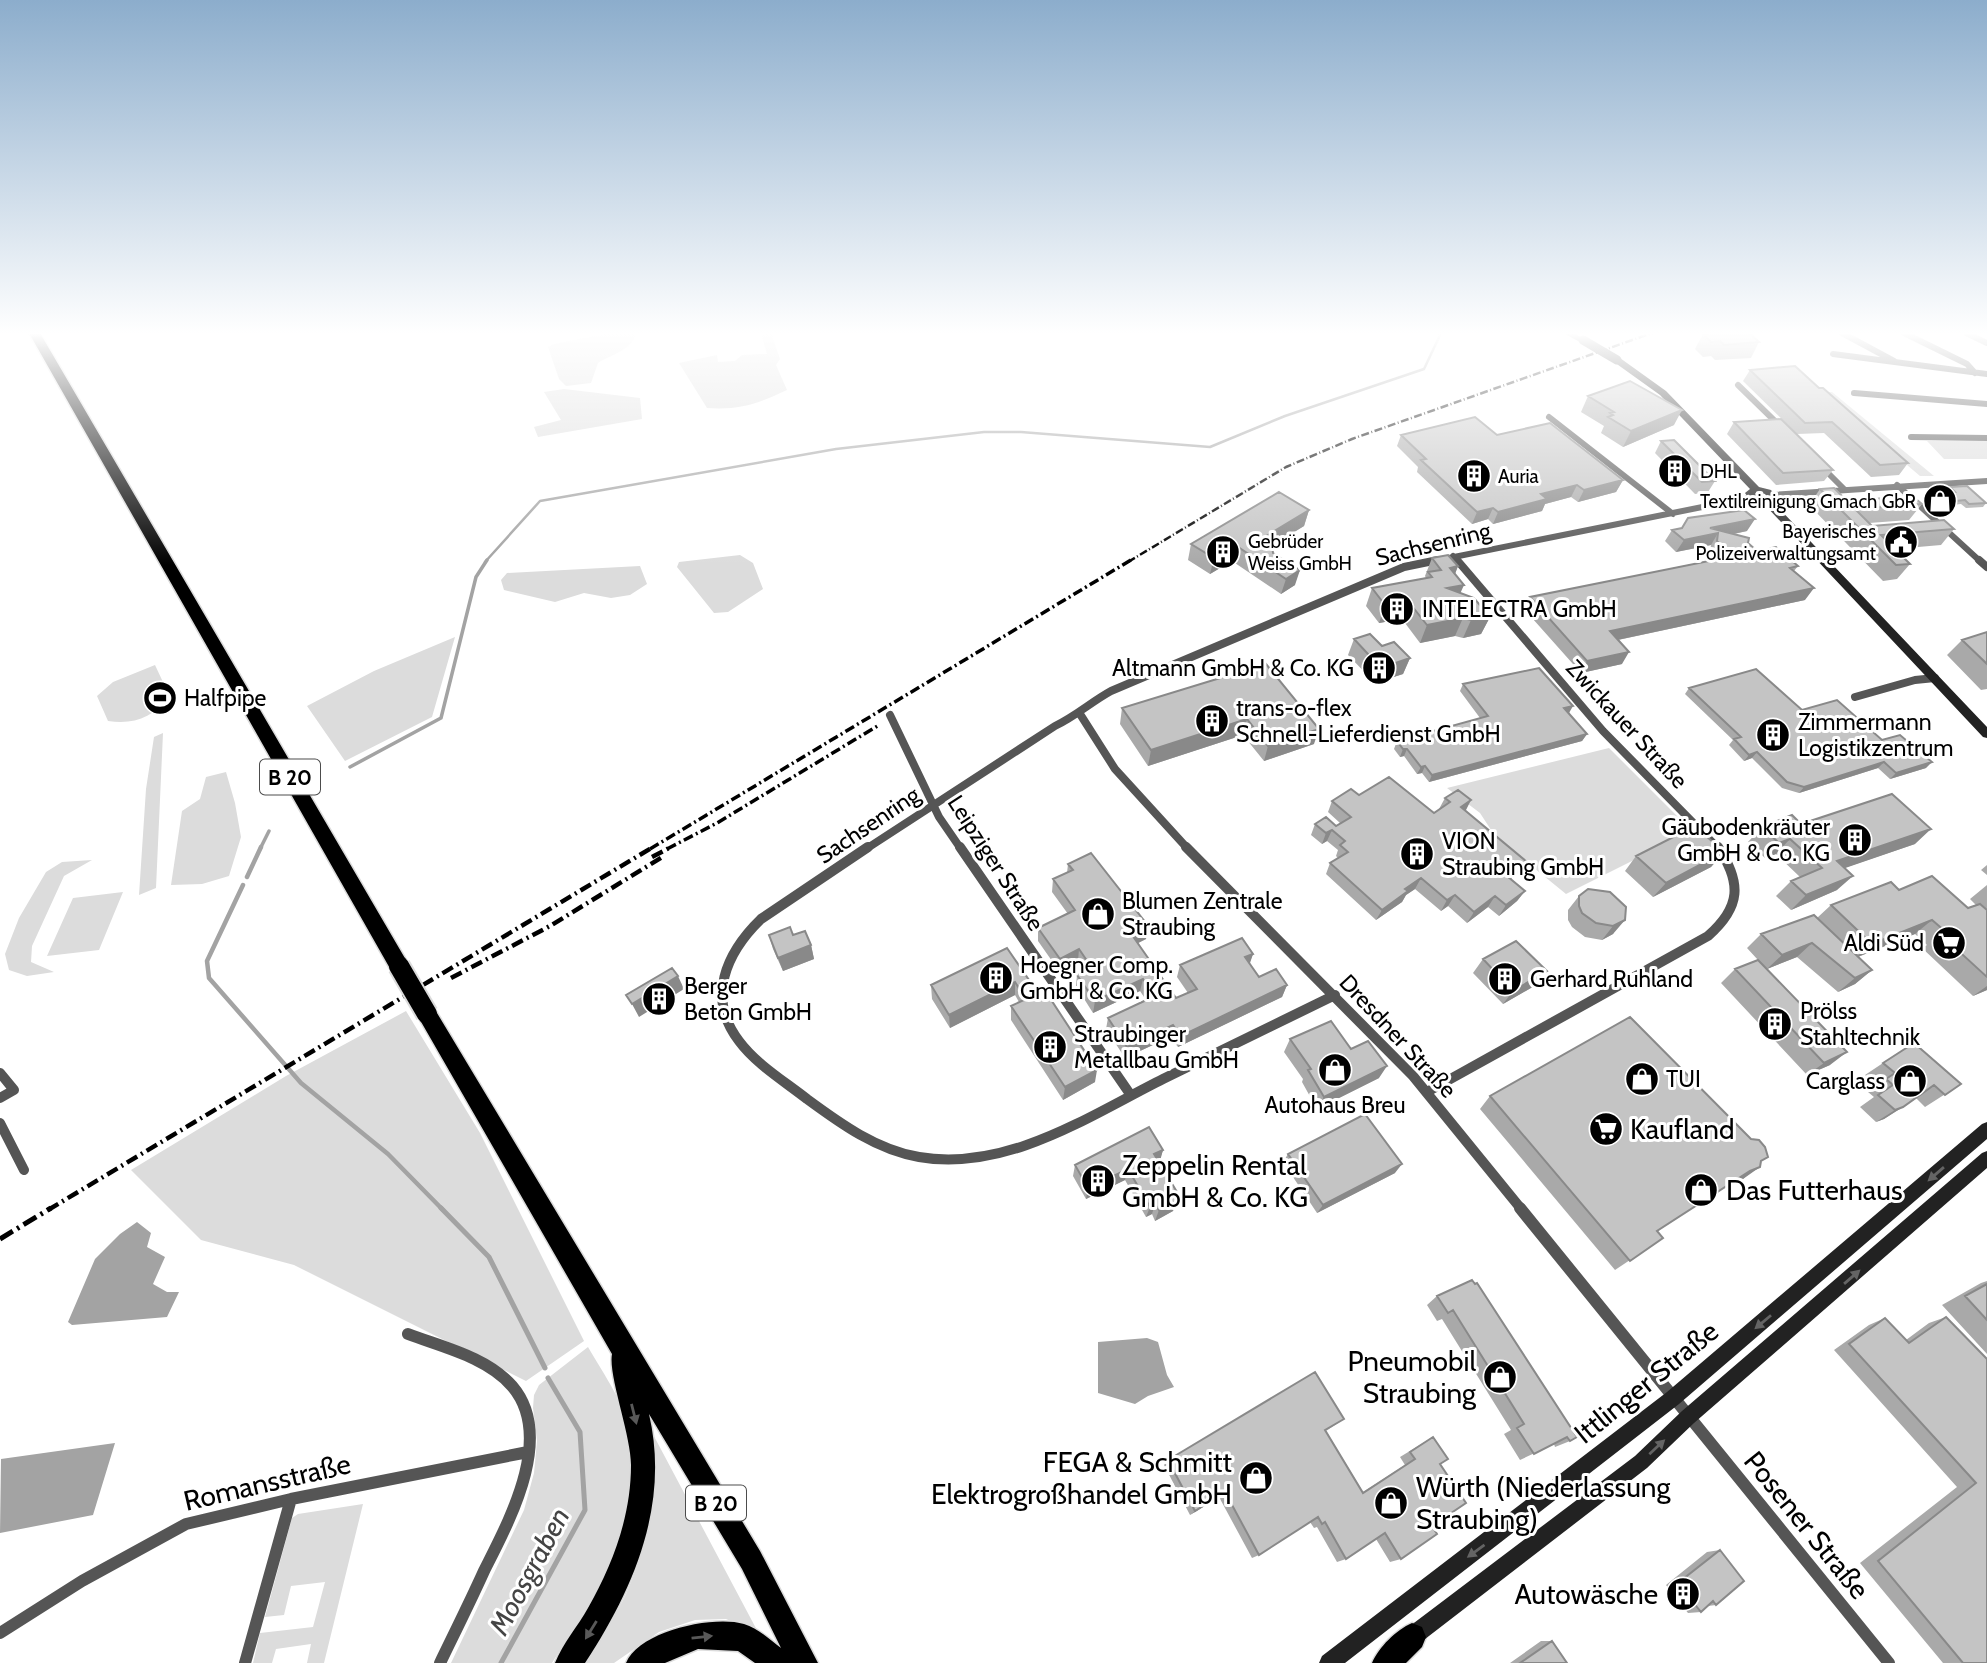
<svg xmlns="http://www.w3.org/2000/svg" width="1987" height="1663" font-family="Cabin,sans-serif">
  <rect width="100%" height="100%" fill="#fff"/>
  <path fill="#dcdcdc" d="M611,333H636C633,350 612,354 598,363L591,383L566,386L559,379L548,347L554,344Z
    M761,333H771L780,359L776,365L787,390C757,404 740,410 707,408L679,363L717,355L718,362L735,361L742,355L767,354Z
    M564,389L640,398L642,419L538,437L534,427L561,420L544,392Z
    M1821,392H1832L1934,476H1920Z
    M1927,441H1987V459H1944Z
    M740,555L753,563L763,589L728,612L714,613L677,567L679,562Z
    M640,566L647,584L630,595L611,598L584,593L555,602L504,590L501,580L507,573Z
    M455,637L432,717L345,761L307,706L374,671Z
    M155,665L170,697C152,717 135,725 108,721L97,696L113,682Z
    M163,733L156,888L139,895L146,789L154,737Z
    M1609,748L1692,831L1566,894L1495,836L1480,813L1447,788Z
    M226,772L235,803L241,837L229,876L202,884L171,885L182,811L200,799L206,777Z
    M92,860L64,876L32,946L31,962L54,972L27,976L9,970L5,954L19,918L46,872L62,862Z
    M123,892L99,950L47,956L73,898Z
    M406,1011L480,1133L584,1341L526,1381L294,1265L201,1240L131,1170L286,1076Z
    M588,1347C605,1376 626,1406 633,1439C634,1448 633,1458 633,1466C633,1541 591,1603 552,1663H451L524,1510L534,1473L537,1441L533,1408L534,1395L539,1385Z
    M647,1423L759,1634L726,1619L695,1620L659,1632L614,1663H583C596,1640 615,1618 626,1594C652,1536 656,1484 647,1423Z
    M363,1504L324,1663H307L311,1644L276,1649L272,1663H253L260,1633L313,1627L325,1582L291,1586L284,1615L265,1617L292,1518L298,1514Z"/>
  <path fill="#a3a3a3" d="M137,1222L151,1233L147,1247L165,1257L153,1284L167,1292H179L167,1317L72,1325L68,1322L95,1259L120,1234Z
    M1147,1338L1158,1342L1167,1375L1174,1387L1148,1396L1135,1404L1098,1393V1342Z
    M115,1443L93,1515L0,1533L1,1459Z"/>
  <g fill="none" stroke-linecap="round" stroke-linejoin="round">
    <path stroke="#a3a3a3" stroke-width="2.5" d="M485,562L540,501L836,449L984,432H1021L1210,447L1285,416L1424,369L1441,333"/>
    <path stroke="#a3a3a3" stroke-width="3.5" d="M350,767L441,718L476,577L487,560
      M260,849L269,831"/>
    <path stroke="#a3a3a3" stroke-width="4.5" d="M247,877L261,847
      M243,885L207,961L209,978L301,1083L388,1154L443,1210"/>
    <path stroke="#a3a3a3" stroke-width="5" d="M441,1208L489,1257L545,1368
      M501,1663L585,1510L580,1432L548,1378"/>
    <g stroke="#dbdbdb" stroke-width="3">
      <path id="highway" d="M29,333H40L406,960L409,966L406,972L399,974L392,972Z
        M427,1005L434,1008L760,1551L818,1663H755L738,1651L698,1649L665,1663H626C639,1631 713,1615 744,1624C758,1628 770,1640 781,1648L742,1569L649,1414C670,1504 634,1589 585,1663H555C563,1643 578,1626 588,1608C613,1564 631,1516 631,1465C631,1435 608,1375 612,1354L420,1020L417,1014L420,1008Z
        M1412,1623L1422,1627L1426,1637L1422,1647L1406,1663H1372C1379,1647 1396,1630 1412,1623Z"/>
    </g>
    <path stroke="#555" stroke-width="6" d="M1842,333L1894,361
      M1904,333L1967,364L1975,373
      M1966,333L1987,343
      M1833,354L1987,374
      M1738,385L1781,427
      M1854,393L1987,404
      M1549,417L1673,514
      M1911,437L1987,438
      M1821,466L1845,490
      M1897,485L1981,562
      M1772,495L1987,481
      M1453,556L1458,562
      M1429,562L1752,497"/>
    <path stroke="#555" stroke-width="8" d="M1457,560L1603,731L1719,849
      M1979,560L1987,567
      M1855,697L1915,680L1935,678
      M1080,714L1115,769L1188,849
      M890,715L939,817L961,849
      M866,849L1055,726C1076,716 1091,702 1111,691L1404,567L1438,560"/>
    <path stroke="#555" stroke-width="10" d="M868,847L761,919C726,953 706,998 739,1041C756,1064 784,1081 807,1099C841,1124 877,1150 919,1157C1007,1172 1089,1116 1163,1079C1221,1051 1278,1023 1335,995
      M960,847L1130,1094
      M1186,847L1413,1076L1522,1210
      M0,1073L14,1090L0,1098
      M1427,1092L1708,936C1741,907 1742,883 1718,847
      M0,1123L24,1170"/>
    <path stroke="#555" stroke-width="12" d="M1520,1208L1889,1663
      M408,1334C442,1347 487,1357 512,1386C556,1437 508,1523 484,1571C470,1602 455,1632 440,1663
      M0,1633L82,1581L186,1524L291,1499L528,1452
      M245,1663L291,1499"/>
    <path fill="#222" fill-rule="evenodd" d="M1563,333H1573L1587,340L1580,342Z
      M1614,358H1620L1666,391L1759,487L1771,490L1778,499L1774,503L1987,727V738L1983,737L1765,505C1756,504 1750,501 1745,493L1750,489L1660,395L1614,362ZM1757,492L1765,494L1768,498L1763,499L1755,494Z
      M1987,1122V1139L1679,1404L1345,1663H1319L1322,1656L1667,1392L1982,1124Z
      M1987,1151V1168L1694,1423L1647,1468L1416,1646L1409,1649L1402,1646L1399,1639L1402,1632L1635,1456L1682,1411L1982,1153Z"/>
    <use href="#highway" fill="#000" fill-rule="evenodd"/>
    <path stroke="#000" stroke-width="2.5" stroke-dasharray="8 2.5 1 2.5" stroke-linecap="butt" d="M1128,562L1286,467L1352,439L1652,333"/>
    <path stroke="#000" stroke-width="3.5" stroke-dasharray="10 3.5 2 3.5" stroke-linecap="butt" d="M650,849L1131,560
      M667,849L717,823L879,725"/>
    <path stroke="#000" stroke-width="4.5" stroke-dasharray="12 4.5 2 4.5" stroke-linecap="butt" d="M652,857L671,847
      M451,978L550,926L664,856
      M48,1210L653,847"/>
    <path stroke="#000" stroke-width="5" stroke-dasharray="15 5 2.5 5" stroke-linecap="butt" d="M0,1239L51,1208"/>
    <g stroke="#dbdbdb" stroke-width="24" stroke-linecap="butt">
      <path id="highway-bridge" d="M399,966L427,1014"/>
    </g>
    <path stroke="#222" stroke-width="9" d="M1583,340L1617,360"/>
    <use href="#highway-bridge" stroke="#000" stroke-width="20"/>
  </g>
  <path fill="#a9a9a9" d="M1703,334L1759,342L1751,358L1715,360L1711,356L1703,357L1695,349Z
    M1750,370L1819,388L1908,463L1899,475L1871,477L1824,433L1797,434L1743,381Z
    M1588,396L1674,425L1623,447L1601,433L1604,426L1581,412Z
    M1734,422L1833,470L1824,481L1776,485L1727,434Z
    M1401,435H1497L1623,480L1616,492L1578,502L1571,497L1545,504L1542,511L1493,524L1488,519L1472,524L1417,472L1418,467L1397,446Z
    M1661,441L1715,481L1708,492L1695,494L1655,453Z
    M1950,487L1986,503L1983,507L1966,508L1961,504L1933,507L1923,498L1927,494L1948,492L1946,491Z
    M1820,489L1847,501L1922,504L1909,520L1869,523L1872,526L1954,529L1941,545L1895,549L1910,564L1897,579L1883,581L1809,505Z
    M1309,510L1304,526L1272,546L1273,553L1295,585L1281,594L1232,561L1210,574L1188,560L1191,544Z
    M1672,530L1747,531L1734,534L1757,551L1798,566L1794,571L1805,600L1618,640L1622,664L1581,673L1524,609L1530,597L1717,559L1710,553L1711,545L1676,552L1665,541Z
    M1432,558L1458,566L1455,574L1461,593L1490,617L1481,634L1463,638L1455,636L1420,643L1402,619L1379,623L1366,606L1372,588L1426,578L1425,576Z
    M1987,632V689L1981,690L1947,655L1962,640Z
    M1354,639L1382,646L1410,658L1403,674L1375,683L1348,655Z
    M1266,664L1314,744L1264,761L1243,735L1148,766L1120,724L1122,708Z
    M1463,684L1568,713L1587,734L1582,741L1429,782L1422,773L1417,774L1404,756L1400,757L1394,749L1397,741L1480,718L1460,691Z
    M1689,688L1802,710L1882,740L1926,768L1890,779L1878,768L1799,793L1782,788L1752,758L1744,761L1729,745L1733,740L1685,694Z
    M1359,795L1434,813L1439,809L1445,798L1465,810L1527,862L1519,873L1510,879L1525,891L1517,901L1499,916L1488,907L1467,923L1448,906L1441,911L1415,889L1406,895L1402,902L1376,920L1326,874L1330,863L1338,858L1336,856L1338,850L1327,841L1322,844L1311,835L1315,824L1336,826L1340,823L1328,812L1332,801Z
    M1801,824L1915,844L1844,868L1837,890L1791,910L1776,896L1791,881L1800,877L1776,854L1765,858L1748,842L1762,827Z
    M1724,852L1711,867L1653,897L1625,871L1636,856Z
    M1068,864L1146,939L1138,943L1176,998L1188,993L1177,977L1180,965L1253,954L1249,964L1259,977L1287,985L1282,997L1178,1047L1170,1037L1125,1058L1106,1029L1108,1018L1146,1000L1140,991L1093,1013L1076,986L1077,975L1084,971L1078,961L1059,971L1038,941V928L1068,914L1052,892L1053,879L1067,873Z
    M1987,865V875L1981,870Z
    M1987,885V990L1973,996L1922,948L1927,945L1915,934L1858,957L1872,970L1855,984L1838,992L1797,957L1767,969L1830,1065L1807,1075L1721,983L1735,969L1758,960L1747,948L1761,934L1817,918L1831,905L1899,890L1968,908L1976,905L1970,899Z
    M1579,896L1626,907L1613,934L1602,940L1585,937L1572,927L1568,920V910Z
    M769,935H793L811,945L814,959L783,971L773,949Z
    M1007,948L1095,1082L1063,1100L1011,1020V1006L1019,1002L1015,995L950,1028L932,999L931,985Z
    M1483,959L1547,971L1536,985L1503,1004L1473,973Z
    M1290,1039L1351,1049L1379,1078L1317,1109L1302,1082L1303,1079L1284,1052Z
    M1883,1063L1961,1084L1925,1107L1916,1098L1884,1119L1876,1122L1860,1107L1874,1097L1868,1092L1877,1085L1865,1075Z
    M1490,1096L1761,1162L1743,1179L1733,1182L1657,1231L1663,1238L1615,1270L1480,1109Z
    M1163,1150L1159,1162L1177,1192L1173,1211L1155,1221L1152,1214L1146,1217L1125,1180L1086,1199L1073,1176L1075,1165Z
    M1288,1154L1395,1173L1317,1213L1283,1162Z
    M1472,1280L1570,1441L1555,1447L1554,1444L1520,1460L1504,1434L1511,1430L1442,1319L1437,1321L1427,1305L1437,1296Z
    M1987,1281V1354L1942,1305L1981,1283Z
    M1946,1317L1987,1359V1663H1943L1860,1563L1957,1487L1834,1350L1869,1325L1885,1318L1906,1340L1929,1323Z
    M1344,1419L1326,1431L1363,1492L1405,1465L1400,1457L1433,1437L1440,1464L1432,1526L1401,1559L1390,1562L1376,1539L1346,1559L1337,1562L1317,1527L1314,1528L1310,1522L1259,1555L1252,1558L1219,1497L1190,1515L1164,1465L1168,1460Z
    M1720,1550L1716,1605L1708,1606L1701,1612L1688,1613L1666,1585L1707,1552Z
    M1541,1641H1552L1567,1663H1510Z"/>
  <path fill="#898989" d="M1682,410L1674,425L1623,447L1631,431Z
    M1623,480L1616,492L1578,502L1584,490Z
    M1577,485L1571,497L1545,504L1542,511L1493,524L1498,512L1541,494Z
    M1493,508L1488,519L1472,524L1477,512Z
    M1309,510L1304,526L1264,550L1268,535Z
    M1755,519L1747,531L1718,537V533L1711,545L1676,552L1684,540L1710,528Z
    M1235,545L1232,561L1210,574L1214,558Z
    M1458,566L1451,584L1450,568Z
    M1300,570L1295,585L1281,594L1286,579Z
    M1464,585L1456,603L1447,588Z
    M1814,588L1805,600L1603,643L1610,631Z
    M1408,601L1402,619L1379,623L1385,605Z
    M1490,617L1481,634L1463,638L1471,620Z
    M1463,618L1455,636L1420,643L1427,625Z
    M1629,652L1622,664L1581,673L1587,661Z
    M1410,658L1403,674L1375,683L1381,668Z
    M1573,706L1569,713L1564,708Z
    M1247,719L1243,735L1148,766L1151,750Z
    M1319,729L1314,744L1264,761L1268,746Z
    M1587,734L1582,741L1429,782L1432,775Z
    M1403,749H1407L1404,756L1400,757Z
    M1757,752L1752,758L1744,761L1749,755Z
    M1884,762L1878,768L1799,793L1804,787Z
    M1932,762L1926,768L1890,779L1896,773Z
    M1425,766L1422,773L1417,774L1421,767Z
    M1471,800L1465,812L1461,807Z
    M1931,829L1915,844L1822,876L1837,861Z
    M1332,830L1327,841L1322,844L1326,833Z
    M1790,839L1776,854L1765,858L1779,843Z
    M1724,852L1711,867L1653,897L1666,883Z
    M1527,862L1519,873L1500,887L1507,876Z
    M1853,876L1837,890L1791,910L1806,895Z
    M1421,878L1415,889L1406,895L1402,902L1376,920L1382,910L1405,889Z
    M1525,891L1517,901L1499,916L1506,905Z
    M1455,895L1448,906L1441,911L1447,900Z
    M1495,896L1488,907L1467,923L1474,912Z
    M1625,920L1613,934L1602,940L1613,926Z
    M1932,920L1915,934L1855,958L1872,944Z
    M1149,927L1146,939L1130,947L1132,935Z
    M1812,943L1797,957L1767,969L1782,955Z
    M811,945L814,959L783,971L778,958Z
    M1079,949L1078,961L1059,971L1060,959Z
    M1253,954L1249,966L1245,957Z
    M1872,970L1855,984L1838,992L1855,978Z
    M1547,971L1536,985L1503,1004L1513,991Z
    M678,976L684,989L639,1017L632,1004Z
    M1143,979L1140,991L1093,1013L1095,1001Z
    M1015,982V995L950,1028L949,1015Z
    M1287,985L1282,997L1178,1047L1181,1036Z
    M1987,986V990L1973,996Z
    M1173,1025L1170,1037L1125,1058L1127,1047Z
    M1847,1052L1830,1065L1807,1075L1824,1063Z
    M1387,1066L1379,1078L1317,1109L1324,1097Z
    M1097,1070L1095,1082L1063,1100L1065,1087Z
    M1903,1107L1884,1119L1876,1122L1895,1110Z
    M1163,1150L1160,1161L1151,1166L1154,1154Z
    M1402,1164L1395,1173L1317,1213L1323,1205Z
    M1760,1167L1743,1179L1733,1182L1750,1171Z
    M1128,1169L1125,1180L1086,1199L1088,1188Z
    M1177,1192L1173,1203L1177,1201L1173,1211L1155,1221L1159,1210L1173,1195Z
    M1155,1204L1152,1214L1146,1217L1150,1207Z
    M1225,1492L1219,1497L1190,1515L1195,1511Z"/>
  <path fill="#c4c4c4" stroke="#898989" stroke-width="2" d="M1719,333H1749L1759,342L1724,345L1720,341L1711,342L1703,334Z
    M1795,366L1819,388H1823L1908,463L1880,465L1832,422L1805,423L1750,370Z
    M1630,381L1682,410L1631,431L1608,417L1613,415L1610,413L1614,412L1588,396Z
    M1475,417L1497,435L1550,423L1623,480L1584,490L1577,485L1541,494L1547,499L1498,512L1493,508L1477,512L1421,460L1426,459L1401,435Z
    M1781,419L1833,470L1783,473L1734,422Z
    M1674,440L1715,481L1702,482L1661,441Z
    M1967,486L1986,503L1969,504L1965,500L1936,503L1927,494L1955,492L1950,487Z
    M1834,488L1847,501L1912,496L1922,504L1855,509L1872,526L1944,520L1954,529L1881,535L1910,564L1896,565L1820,489Z
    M1279,492L1309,510L1268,535L1271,536L1273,553L1300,570L1286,579L1235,545L1214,558L1191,544Z
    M1744,510L1755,519L1710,528L1749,538L1748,543L1757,551L1776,547L1798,566L1790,568L1814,588L1610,631L1629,652L1587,661L1530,597L1734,556L1717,541L1718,533L1684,540L1672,530L1682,528L1688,518Z
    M1448,555L1458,566L1450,568L1464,585L1447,588L1474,598L1490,617L1471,620L1463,618L1427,625L1408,601L1385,605L1372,588L1432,577L1428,572L1441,570L1432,558Z
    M1987,632V664L1962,640Z
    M1370,634L1382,646L1394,642L1410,658L1381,668L1354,639Z
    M1266,664L1319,729L1268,746L1247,719L1151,750L1122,708Z
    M1539,668L1573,706L1564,708L1587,734L1432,775L1425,766L1421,767L1407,749H1403L1397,741L1488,716L1463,684Z
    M1756,669L1802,710L1837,700L1882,740L1900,735L1932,762L1896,773L1884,762L1804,787L1787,782L1757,752L1749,755L1734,739L1741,737L1689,688Z
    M1389,777L1434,813L1450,802L1445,798L1458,790L1471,800L1461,807L1527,862L1507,876L1525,891L1506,905L1495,896L1474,912L1455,895L1447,900L1421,878L1405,889L1408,891L1382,910L1330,863L1348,852L1340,845L1345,841L1332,830L1326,833L1315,824L1326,817L1336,826L1351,817L1332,801L1351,789L1359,795Z
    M1892,794L1931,829L1837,861L1853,876L1806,895L1791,881L1822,868L1790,839L1779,843L1762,827L1792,815L1801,824Z
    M1695,826L1724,852L1666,883L1636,856Z
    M1091,853L1149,927L1132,935L1176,998L1197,989L1180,965L1242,938L1253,954L1245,957L1259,977L1276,969L1287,985L1181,1036L1173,1025L1127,1047L1108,1018L1155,996L1143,979L1095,1001L1077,975L1092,968L1079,949L1060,959L1038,928L1075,910L1053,879L1073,870L1068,864Z
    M1932,876L1968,908L1980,904L1987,910V977L1940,934L1946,932L1932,920L1872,944L1831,905L1891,882L1899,890Z
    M1588,889L1610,892L1626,907L1625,920L1613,926L1596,923L1582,913L1579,906V896Z
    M1814,915L1872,970L1855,978L1812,943L1782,955L1761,934Z
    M790,927L793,935L805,931L811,945L778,958L769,935Z
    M1516,941L1547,971L1513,991L1483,959Z
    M1007,948L1038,993L1044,989L1097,1070L1065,1087L1011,1006L1026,999L1015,982L949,1015L931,985Z
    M1758,960L1847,1052L1824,1063L1735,969Z
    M672,968L678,976L632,1004L626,995Z
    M1630,1017L1751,1139L1759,1140L1765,1147L1768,1157L1761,1161L1760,1167L1750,1171L1657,1231L1663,1238L1630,1261L1490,1096Z
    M1331,1021L1351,1049L1368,1041L1387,1066L1324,1097L1308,1070L1311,1069L1290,1039Z
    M1914,1043L1961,1084L1945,1095L1934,1085L1903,1107L1895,1110L1878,1095L1893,1085L1886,1079L1895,1073L1883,1063Z
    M1365,1114L1402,1164L1323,1205L1288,1154Z
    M1149,1127L1163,1150L1154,1154L1177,1192L1173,1195L1177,1201L1159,1210L1155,1204L1150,1207L1128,1169L1088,1188L1075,1165Z
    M1472,1280L1475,1284L1477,1283L1577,1437L1570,1441L1567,1437L1534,1454L1517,1428L1524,1424L1453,1310L1448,1313L1437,1296Z
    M1987,1284V1320L1965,1296Z
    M1946,1317L1987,1359V1663H1963L1878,1561L1976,1483L1849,1344L1885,1318L1909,1343Z
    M1315,1372L1344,1419L1325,1430L1363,1493L1415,1459L1410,1452L1433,1437L1448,1459L1440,1464L1466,1503L1432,1526L1437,1534L1401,1559L1385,1533L1346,1559L1325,1522L1322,1524L1318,1517L1259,1555L1225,1492L1195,1511L1168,1460Z
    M1720,1550L1744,1581L1716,1605L1713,1601L1701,1612L1678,1583Z
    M1552,1641L1567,1663H1520Z"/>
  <defs><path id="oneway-solid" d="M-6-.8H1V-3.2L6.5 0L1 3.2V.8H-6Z" transform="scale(1.75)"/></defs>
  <g fill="#646464">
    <use href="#oneway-solid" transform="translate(1936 1174) rotate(139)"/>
    <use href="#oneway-solid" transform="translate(1852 1277) rotate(-41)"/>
    <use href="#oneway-solid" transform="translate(1763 1322) rotate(140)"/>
    <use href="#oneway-solid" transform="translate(1657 1447) rotate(-43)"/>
    <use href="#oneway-solid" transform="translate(1476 1551) rotate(144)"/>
  </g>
  <g fill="#595959">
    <use href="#oneway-solid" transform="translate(634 1414) rotate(76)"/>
    <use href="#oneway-solid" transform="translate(591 1630) rotate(122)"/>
    <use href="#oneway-solid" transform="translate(702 1637) rotate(-6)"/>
  </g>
  <linearGradient id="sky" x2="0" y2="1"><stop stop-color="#8cadcc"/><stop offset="0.59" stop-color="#fff"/><stop offset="1" stop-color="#fff" stop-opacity="0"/></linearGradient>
  <rect width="1987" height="565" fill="url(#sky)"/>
  <defs>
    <g id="building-disc" transform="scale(1.75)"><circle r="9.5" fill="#000" stroke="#fff"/><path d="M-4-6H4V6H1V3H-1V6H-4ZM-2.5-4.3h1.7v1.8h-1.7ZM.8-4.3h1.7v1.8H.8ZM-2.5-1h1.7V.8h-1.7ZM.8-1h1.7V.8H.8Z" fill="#fff"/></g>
    <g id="shop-disc" transform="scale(1.75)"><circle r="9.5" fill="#000" stroke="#fff"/><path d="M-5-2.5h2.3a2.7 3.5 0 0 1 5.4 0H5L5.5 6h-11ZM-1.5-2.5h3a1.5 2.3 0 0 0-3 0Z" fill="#fff"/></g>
    <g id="civic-disc" transform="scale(1.75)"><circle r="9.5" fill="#000" stroke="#fff"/><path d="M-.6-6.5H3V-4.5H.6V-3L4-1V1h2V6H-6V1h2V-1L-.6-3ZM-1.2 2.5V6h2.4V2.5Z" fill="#fff"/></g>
    <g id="stadium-disc" transform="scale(1.75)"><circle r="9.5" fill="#000" stroke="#fff"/><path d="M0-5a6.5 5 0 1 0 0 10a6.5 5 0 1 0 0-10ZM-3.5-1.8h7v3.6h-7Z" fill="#fff"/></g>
    <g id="supermarket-disc" transform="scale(1.75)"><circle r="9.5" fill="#000" stroke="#fff"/><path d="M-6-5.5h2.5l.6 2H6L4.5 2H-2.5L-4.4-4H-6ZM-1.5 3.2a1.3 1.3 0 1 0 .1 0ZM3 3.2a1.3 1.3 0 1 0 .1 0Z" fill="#fff"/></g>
  </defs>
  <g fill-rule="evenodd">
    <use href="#building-disc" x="1675" y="471"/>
    <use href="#building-disc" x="1474" y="476"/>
    <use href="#shop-disc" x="1940" y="501"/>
    <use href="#civic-disc" x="1901" y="542"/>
    <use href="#building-disc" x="1223" y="552"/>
    <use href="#building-disc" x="1397" y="609"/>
    <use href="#building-disc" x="1379" y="668"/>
    <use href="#stadium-disc" x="160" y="698"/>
    <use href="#building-disc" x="1212" y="721"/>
    <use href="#building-disc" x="1773" y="735"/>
    <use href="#building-disc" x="1855" y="840"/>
    <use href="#building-disc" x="1417" y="854"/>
    <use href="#shop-disc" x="1098" y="914"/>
    <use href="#supermarket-disc" x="1949" y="943"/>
    <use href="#building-disc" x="996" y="978"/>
    <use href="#building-disc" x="1505" y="979"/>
    <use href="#building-disc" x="659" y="999"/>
    <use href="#building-disc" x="1775" y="1024"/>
    <use href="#building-disc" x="1050" y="1047"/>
    <use href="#shop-disc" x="1335" y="1070"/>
    <use href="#shop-disc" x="1642" y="1079"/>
    <use href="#shop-disc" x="1910" y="1081"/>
    <use href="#supermarket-disc" x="1606" y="1129"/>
    <use href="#building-disc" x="1098" y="1181"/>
    <use href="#shop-disc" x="1701" y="1190"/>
    <use href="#shop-disc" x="1500" y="1377"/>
    <use href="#shop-disc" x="1256" y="1478"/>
    <use href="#shop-disc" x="1391" y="1503"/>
    <use href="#building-disc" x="1683" y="1594"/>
  </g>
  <g text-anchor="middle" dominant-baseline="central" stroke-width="6" stroke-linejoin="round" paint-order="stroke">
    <g font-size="19" fill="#000" stroke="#fff" text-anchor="start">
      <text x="1700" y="471">DHL</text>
      <text x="1498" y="476">Auria</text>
      <text x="1916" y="501" text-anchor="end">Textilreinigung Gmach GbR</text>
      <text x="1876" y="531" text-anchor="end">Bayerisches<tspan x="1876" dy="22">Polizeiverwaltungsamt</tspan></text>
      <text x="1248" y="541">Gebrüder<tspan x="1248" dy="22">Weiss GmbH</tspan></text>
    </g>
    <g fill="#fff" stroke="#4c4c4c" stroke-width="2">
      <rect x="260" y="759.5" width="60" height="35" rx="5"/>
      <rect x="686" y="1485.5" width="60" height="35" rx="5"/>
    </g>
    <g font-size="21" font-weight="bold" fill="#000">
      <text x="290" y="777">B 20</text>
      <text x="716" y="1503">B 20</text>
    </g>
    <g font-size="23" fill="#000" stroke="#fff">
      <text transform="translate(1433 544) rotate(-14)">Sachsenring</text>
      <text transform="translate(1627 724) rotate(47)">Zwickauer Straße</text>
      <text transform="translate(868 825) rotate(-34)">Sachsenring</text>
      <text transform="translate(996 863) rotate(57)">Leipziger Straße</text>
      <text transform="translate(1398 1036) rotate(47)">Dresdner Straße</text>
    </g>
    <g font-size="23" fill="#000" stroke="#fff" text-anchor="start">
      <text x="1422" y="609">INTELECTRA GmbH</text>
      <text x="1354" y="668" text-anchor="end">Altmann GmbH &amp; Co. KG</text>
      <text x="184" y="698">Halfpipe</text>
      <text x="1236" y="708">trans-o-flex<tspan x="1236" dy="26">Schnell-Lieferdienst GmbH</tspan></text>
      <text x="1798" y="722">Zimmermann<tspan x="1798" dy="26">Logistikzentrum</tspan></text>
      <text x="1830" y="827" text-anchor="end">Gäubodenkräuter<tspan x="1830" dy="26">GmbH &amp; Co. KG</tspan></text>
      <text x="1442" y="841">VION<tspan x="1442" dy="26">Straubing GmbH</tspan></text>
      <text x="1122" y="901">Blumen Zentrale<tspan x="1122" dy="26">Straubing</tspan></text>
      <text x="1924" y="943" text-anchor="end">Aldi Süd</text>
      <text x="1020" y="965">Hoegner Comp.<tspan x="1020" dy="26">GmbH &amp; Co. KG</tspan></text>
      <text x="1530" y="979">Gerhard Ruhland</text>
      <text x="684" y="986">Berger<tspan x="684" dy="26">Beton GmbH</tspan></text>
      <text x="1800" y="1011">Prölss<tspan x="1800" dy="26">Stahltechnik</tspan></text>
      <text x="1074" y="1034">Straubinger<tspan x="1074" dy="26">Metallbau GmbH</tspan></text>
      <text x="1666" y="1079">TUI</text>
      <text x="1885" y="1081" text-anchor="end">Carglass</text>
      <text x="1335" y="1105" text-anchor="middle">Autohaus Breu</text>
    </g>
    <g font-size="28" fill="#000" stroke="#fff" text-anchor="start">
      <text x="1630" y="1129">Kaufland</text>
      <text x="1122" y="1165">Zeppelin Rental<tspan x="1122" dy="32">GmbH &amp; Co. KG</tspan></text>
      <text x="1726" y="1190">Das Futterhaus</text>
      <text x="1476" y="1361" text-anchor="end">Pneumobil<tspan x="1476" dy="32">Straubing</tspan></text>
      <text x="1232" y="1462" text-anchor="end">FEGA &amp; Schmitt<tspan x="1232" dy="32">Elektrogroßhandel GmbH</tspan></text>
      <text x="1416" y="1487">Würth (Niederlassung<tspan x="1416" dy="32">Straubing)</tspan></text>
      <text x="1658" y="1594" text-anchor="end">Autowäsche</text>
    </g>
    <g font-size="28" fill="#000" stroke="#fff">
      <text transform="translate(1646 1382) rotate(-39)">Ittlinger Straße</text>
      <text transform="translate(267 1482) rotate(-13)">Romansstraße</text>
      <text transform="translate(1807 1525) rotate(51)">Posener Straße</text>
    </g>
    <g font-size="28" font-style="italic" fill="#444" stroke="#fff">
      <text transform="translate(529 1571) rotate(-62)">Moosgraben</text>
    </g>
  </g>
</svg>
